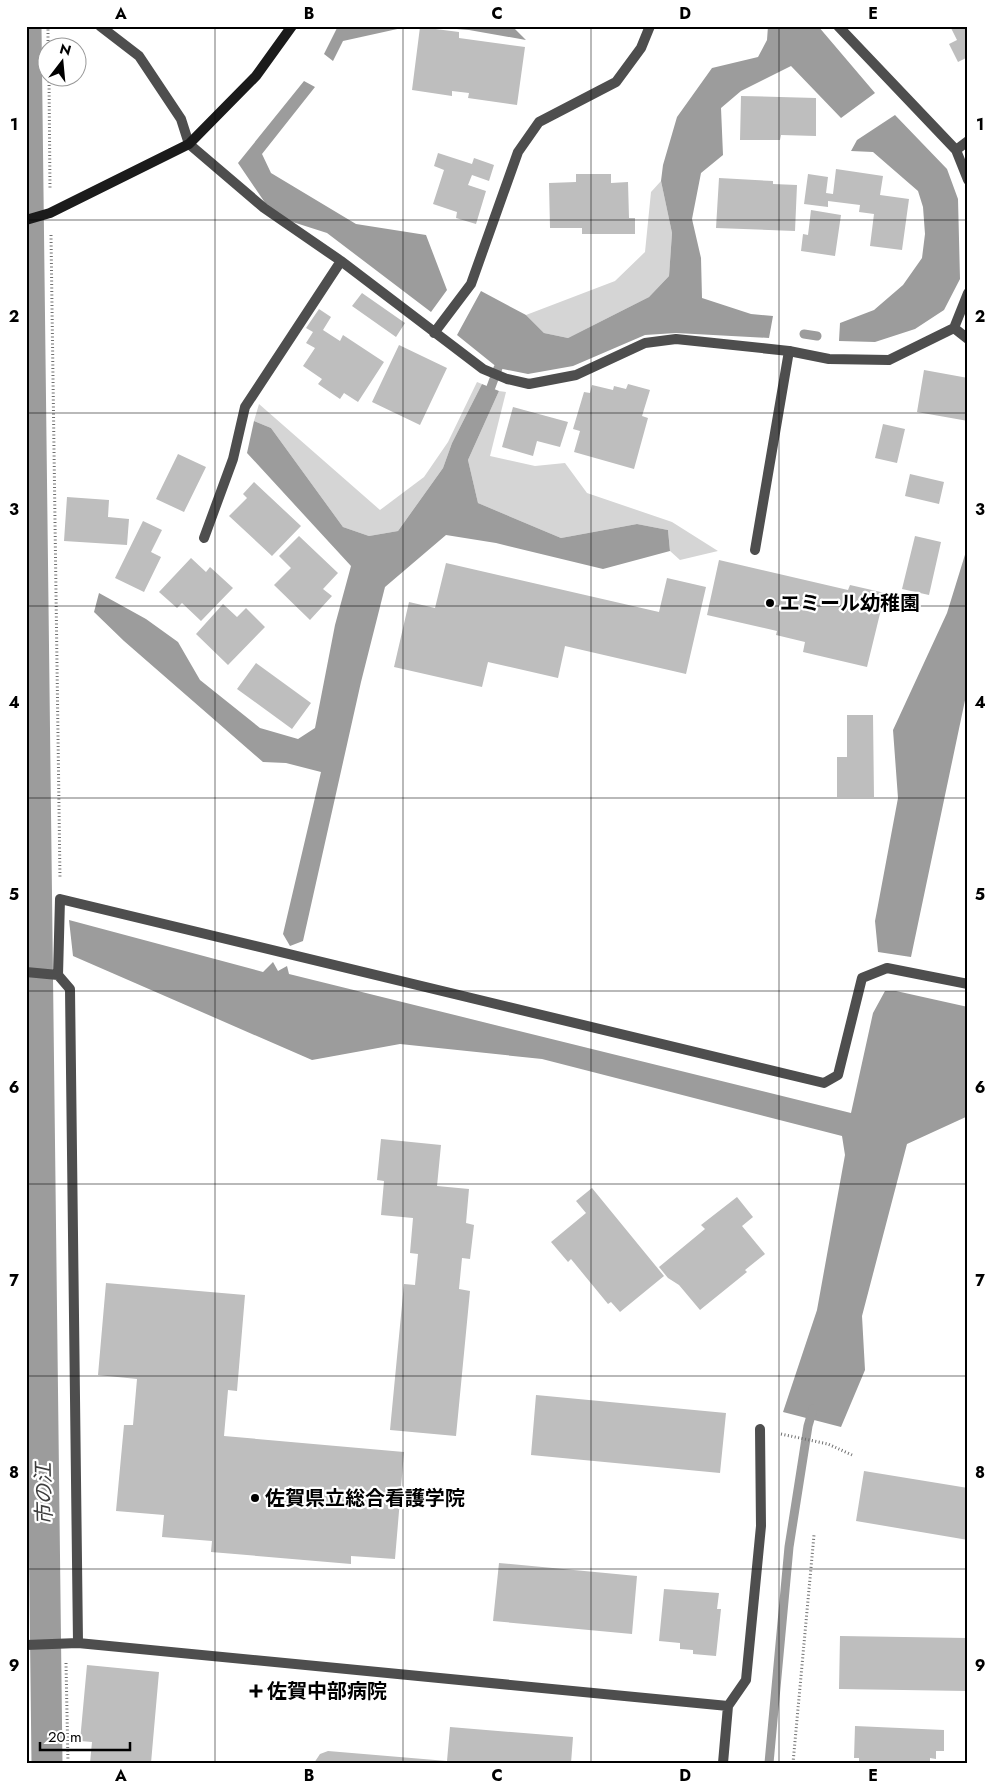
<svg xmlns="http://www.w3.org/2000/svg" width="994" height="1789" font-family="Jost,'Noto Sans JP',sans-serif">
  <rect width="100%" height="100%" fill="#fff"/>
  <path fill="#d5d5d5" d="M661,181L672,233L669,276L649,297L568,338L544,333L526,315L615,281L645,252L651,192Z
    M477,382L482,384L452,443L443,468L398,531L369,536L343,527L271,428L254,421L259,404L380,510L424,477L448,442Z
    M499,391L506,392L490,456L535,466L565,463L587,493L672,522L718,551L680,560L670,551L668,530L637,524L561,538L478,503L468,460Z"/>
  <path fill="#9c9c9c" d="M338,26H411L343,41L333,61L324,54Z
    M420,26H512L526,40L469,30Z
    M768,26H818L875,93L841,118L791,66L741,91L721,108L723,155L701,173L692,219L701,258L702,298L751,314L773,316L769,338L676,333L645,335L573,366L528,374L498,368L457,335L481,291L526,315L544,333L568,338L649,297L669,276L672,233L661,181L663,165L677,117L712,68L758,57L767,40Z
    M304,81L315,87L262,154L271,173L356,224L426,235L447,290L431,312L327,233L274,216L238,163Z
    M895,115L947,169L958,199L960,279L944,310L915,329L875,342L839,341L840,323L874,310L903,285L922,258L925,234L923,207L918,191L873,152L851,151L857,140Z
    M482,384L499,391L468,460L478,503L561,538L637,524L668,530L670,551L603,569L496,543L446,535L385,587L361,682L303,941L290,946L283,934L321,772L286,763L263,762L124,641L94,612L99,593L146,619L178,642L200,680L260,728L298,739L315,728L335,625L351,566L247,453L254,421L271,428L343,527L369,536L398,531L443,468L452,443Z
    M968,545V686L911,957L878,952L875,921L898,798L893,730L947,613Z
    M69,920L263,972L273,962L278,971L287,966L289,974L851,1113L873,1013L885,991H896L968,1007V1116L907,1144L862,1316L865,1370L841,1427L783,1412L817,1310L845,1155L842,1136L542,1059L400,1044L312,1060L73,956Z"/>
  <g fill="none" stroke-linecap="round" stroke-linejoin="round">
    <path stroke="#9c9c9c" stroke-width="9" d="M804,334L817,336
      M491,387L498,368
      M769,1763L789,1547L808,1426L813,1409"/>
    <path stroke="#9c9c9c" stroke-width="31" d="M26,26L47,1763"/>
  </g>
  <path fill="#bebebe" d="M950,26H968V62L966,58L958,62L949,44L957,40Z
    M420,27L459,32V38L525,47L517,105L468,98L469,93L452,91V96L412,90Z
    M741,96L816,98V136L781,135L780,140H740Z
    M438,153L472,164L474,158L494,165L489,181L472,175L468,185L486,191L476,224L456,218L457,212L433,204L444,170L434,166Z
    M836,169L883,176L880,195L909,199L902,250L870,246L874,214L859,212L860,205L828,201V207L804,204L808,174L828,177L826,193L833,194Z
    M576,174H611V183L628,182L629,218H635V234H582V228H550L549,183L576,182Z
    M719,178L773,181V184L797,185L795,231L716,228Z
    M811,210L841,215L835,256L801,251L803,234L808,235Z
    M362,293L405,323L396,337L352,306Z
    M319,309L331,317L323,330L340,341L343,335L384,362L358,402L344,393L340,399L318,384L322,379L303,366L315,348L306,343L313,332L306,328Z
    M399,345L447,368L420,425L372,402Z
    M924,370L968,378V421L917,412Z
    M628,384L650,390L642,416L648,418L634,469L574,452L580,431L573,429L584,392L590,393L592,385L613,390L614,386L626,389Z
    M513,407L568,422L560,447L537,441L533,456L502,447Z
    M883,424L905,429L897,463L875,458Z
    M178,454L206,467L184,512L156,499Z
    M910,474L944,482L939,504L905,496Z
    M254,482L301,526L272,556L229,516L247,498L243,494Z
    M67,497L109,500L108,517L129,519L127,545L64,541Z
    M143,521L162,530L151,552L161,557L144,592L115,578Z
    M299,536L338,573L323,589L332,596L310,620L274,585L291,568L279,556Z
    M915,536L941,542L929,595L902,589Z
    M191,558L206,572L210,567L233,588L201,621L182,603L177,608L159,592Z
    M719,560L848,590L850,585L885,593L867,667L803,652L805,642L776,635L777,631L707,615Z
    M446,563L659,612L667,578L706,587L686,674L565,646L558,678L488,662L482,687L394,667L409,602L435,608Z
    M223,604L237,617L246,608L265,627L228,665L196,634Z
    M256,663L311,703L292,729L237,689Z
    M847,715H873L874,797H837V757H847Z
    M381,1139L441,1145L437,1186L469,1189L466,1223L474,1225L470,1259L462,1258L459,1289L470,1291L456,1436L390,1430L404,1284L415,1285L418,1254L410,1253L413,1218L381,1215L384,1181L377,1180Z
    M592,1188L664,1276L620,1312L611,1302L608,1304L571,1259L568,1262L551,1242L586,1213L576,1201Z
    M737,1197L753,1217L742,1226L765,1254L745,1270L747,1272L700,1310L679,1285L668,1278L659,1267L705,1229L701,1225Z
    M106,1283L245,1295L237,1391L228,1390L224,1436L404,1452L395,1559L351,1556V1564L211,1552L212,1541L162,1537L164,1515L116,1511L124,1425H133L137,1379L98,1375Z
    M536,1395L726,1413L720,1473L531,1455Z
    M864,1471L968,1488V1540L856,1521Z
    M499,1563L637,1576L632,1634L493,1621Z
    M664,1589L719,1593L717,1609H721L716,1656L693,1654V1650L680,1649V1643L659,1641Z
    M840,1636L968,1638V1691L839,1689Z
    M87,1665L159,1672L151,1763H90L92,1742L80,1741Z
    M855,1726L944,1730V1751H936V1759L930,1758V1763H859V1758H854Z
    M450,1727L573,1737L571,1763H314L320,1754L328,1751L447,1761Z"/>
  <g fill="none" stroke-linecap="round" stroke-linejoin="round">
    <path stroke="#707070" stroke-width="3" stroke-dasharray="1 2.5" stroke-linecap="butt" d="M48,26V48
      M49,78L50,189
      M51,235L60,879
      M781,1434L828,1444L852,1455
      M66,1663L68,1763
      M793,1763L814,1535"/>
    <path stroke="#4e4e4e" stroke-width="10" d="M755,550L789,351"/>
    <path stroke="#4e4e4e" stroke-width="10" d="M100,26L139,56L181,119L189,144L264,208L341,261L483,369L507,379L529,384L576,375L645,343L676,339L789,351L829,359L889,360L954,328L968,293
      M838,26L956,150L968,180
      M956,150L968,141
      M954,328L968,339
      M434,333L471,284L518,152L539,122L616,82L641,48L650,26
      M204,538L233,459L245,407L341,261
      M26,972L58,975L70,989L78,1643
      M58,975L60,899L824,1083L838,1075L862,978L887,968L968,984
      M26,1645L78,1643L728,1706L723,1763
      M728,1706L746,1680L761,1526L760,1429"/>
    <path stroke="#1b1b1b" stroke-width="10" d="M26,220L50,213L189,144L256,76L292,26"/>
  </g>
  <path fill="none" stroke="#000" stroke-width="1" stroke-opacity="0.55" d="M215,26V1763M403,26V1763M591,26V1763M779,26V1763M26,220H968M26,413H968M26,606H968M26,798H968M26,991H968M26,1184H968M26,1376H968M26,1569H968"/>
  <g fill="#000" stroke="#fff" stroke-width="2">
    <circle cx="770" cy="603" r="5"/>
    <circle cx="255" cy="1498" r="5"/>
    <path d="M253.5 1683.5h5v5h5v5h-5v5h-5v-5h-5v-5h5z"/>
  </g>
  <g text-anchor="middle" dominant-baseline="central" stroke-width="4.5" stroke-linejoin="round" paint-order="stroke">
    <g font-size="20" font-weight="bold" fill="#000" stroke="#fff" text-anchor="start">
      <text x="780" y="603">エミール幼稚園</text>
      <text x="265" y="1498">佐賀県立総合看護学院</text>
      <text x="267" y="1691">佐賀中部病院</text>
    </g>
    <g font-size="21" font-style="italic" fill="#3d3d3d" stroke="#fff">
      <text transform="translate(44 1494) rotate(-91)">市の江</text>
    </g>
  </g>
  <rect width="994" height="1789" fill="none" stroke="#ffffff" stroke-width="55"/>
  <g transform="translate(62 62) rotate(16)"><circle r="24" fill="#ffffff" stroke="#999999"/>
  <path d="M0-4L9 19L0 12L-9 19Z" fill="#000000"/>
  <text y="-8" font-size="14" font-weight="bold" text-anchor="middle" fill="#000000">N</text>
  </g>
  <path d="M40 1742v8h90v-8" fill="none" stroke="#000000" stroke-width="2.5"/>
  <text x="48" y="1742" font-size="15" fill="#000000" stroke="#ffffff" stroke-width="4" paint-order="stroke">20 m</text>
  <rect x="28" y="28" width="938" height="1734" fill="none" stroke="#000" stroke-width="2"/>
  <g font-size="16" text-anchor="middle" font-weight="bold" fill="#000">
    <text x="121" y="19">A</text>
    <text x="309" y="19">B</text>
    <text x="497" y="19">C</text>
    <text x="685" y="19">D</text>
    <text x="873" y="19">E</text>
    <text x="14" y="130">1</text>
    <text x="980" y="130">1</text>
    <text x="14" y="322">2</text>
    <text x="980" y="322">2</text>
    <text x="14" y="515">3</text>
    <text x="980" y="515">3</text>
    <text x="14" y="708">4</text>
    <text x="980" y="708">4</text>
    <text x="14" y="900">5</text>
    <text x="980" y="900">5</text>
    <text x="14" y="1093">6</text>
    <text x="980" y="1093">6</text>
    <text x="14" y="1286">7</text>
    <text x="980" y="1286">7</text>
    <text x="14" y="1478">8</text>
    <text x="980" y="1478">8</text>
    <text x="14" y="1671">9</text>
    <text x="980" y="1671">9</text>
    <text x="121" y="1781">A</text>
    <text x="309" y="1781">B</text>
    <text x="497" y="1781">C</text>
    <text x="685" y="1781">D</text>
    <text x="873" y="1781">E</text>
  </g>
</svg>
